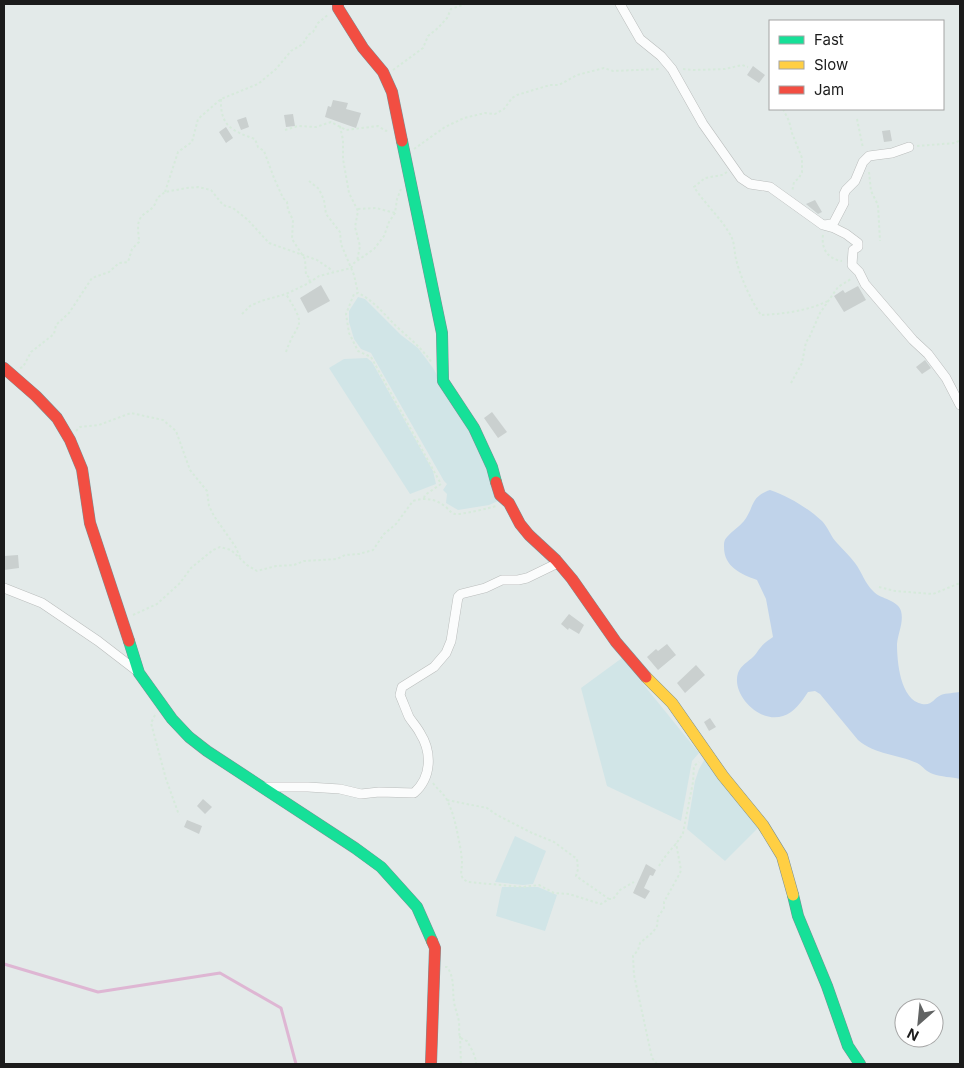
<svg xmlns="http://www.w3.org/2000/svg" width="964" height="1068" font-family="Inter,sans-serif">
  <rect width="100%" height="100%" fill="#e3eae9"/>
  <path fill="#d1e5e7" d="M358,297L365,299L401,335L418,348L433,368L451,400L473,432L498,501L489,505L458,510L446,503L447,494L443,490L447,484L444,481L371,353L361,349L354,339L349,322V311Z
    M367,358L372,362L433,471L436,484L410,494L329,368L344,359Z
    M622,658L699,753L692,761L681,821L607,786L581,688Z
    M706,757L760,826L725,861L687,829L695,781L699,769Z
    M515,836L546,851L533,884L523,885L495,882Z
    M502,887H538L557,895L545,931L496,916Z"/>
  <path fill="#c0d3ea" d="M770,490C788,496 808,508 822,521C828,527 831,537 837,543C843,550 850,556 855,563C862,572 865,584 874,592C881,599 898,600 901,611C904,622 898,633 897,644C897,661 900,700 922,704C932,706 934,698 941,695C946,693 955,693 960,692V779C952,777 941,777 933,774C926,772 923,766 917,763C897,754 876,755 858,740L820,694L815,691L808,692C802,701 794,713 783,716C760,724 731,695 738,673C741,665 748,662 754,656C757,653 758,650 761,647C764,643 769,640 773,637L766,599L757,580C741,574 724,567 724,547C724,543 724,540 727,537C732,531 739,527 744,521C755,506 750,497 770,490Z"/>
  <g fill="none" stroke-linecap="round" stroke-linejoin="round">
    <path stroke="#deb6d3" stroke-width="3" d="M4,964L98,992L220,973L281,1008L296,1064"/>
  </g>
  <path fill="#cad0cf" d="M753,66L765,75L759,83L747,75Z
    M333,100L348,103L346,109L361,113L356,128L325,117L328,106L331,107Z
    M293,114L295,126L286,127L284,115Z
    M246,117L249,127L241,130L237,120Z
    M226,127L233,138L226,143L219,132Z
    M890,130L892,141L884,142L882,131Z
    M815,200L822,212L818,214L806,204Z
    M321,285L330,301L308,313L300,298Z
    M858,286L866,300L844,312L834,296L843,290L845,293Z
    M925,360L931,368L922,374L916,367Z
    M492,412L507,432L498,438L484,418Z
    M18,555L19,568L4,570V556Z
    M569,614L584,625L579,634L569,628L568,630L561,624Z
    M667,644L676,655L658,670L647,657L656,649L658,651Z
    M696,665L705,675L685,693L677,683Z
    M710,718L716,727L709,731L704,722Z
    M203,799L212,807L205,814L197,806Z
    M187,820L202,826L199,834L184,827Z
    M646,864L656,870L653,876L650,875L644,888L650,891L645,899L633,893Z"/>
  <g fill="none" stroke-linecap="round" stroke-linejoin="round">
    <g stroke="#babdbc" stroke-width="10">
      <path id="street" d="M620,4L640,39L661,56L672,69L703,124L741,178L750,184L770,187L823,225L834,228L846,234L858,243V247L853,250L852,265L859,272L865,284L913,340L928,354L946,378L960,405
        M823,225L833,224L844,203V194L846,190L855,181L863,162L869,156L892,153L909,147
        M4,588L42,603L98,641L137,671
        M263,787H308L340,789L361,794L379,792L414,793C432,777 432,752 420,733C417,727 412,722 409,717C406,710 403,702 400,695L402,687L434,667L446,653L451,641L458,597L461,594L485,588L502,580H518L527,578L558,563"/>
    </g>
    <g stroke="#7b9094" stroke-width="12">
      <path id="fast" d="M402,141L442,333L443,381L474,428L492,467L496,482
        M129,641L139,673L172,719L189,737L207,751L355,848L381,867L417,907L432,941
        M793,895L798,916L827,986L848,1046L860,1064"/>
    </g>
    <g stroke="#7b9094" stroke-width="12">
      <path id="slow" d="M646,677L672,703L723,776L763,825L782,856L793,895"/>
    </g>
    <g stroke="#7b9094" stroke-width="12">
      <path id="jam" d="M338,4V8L363,48L383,72L392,92L402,141
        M4,368L36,396L57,418L70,440L82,469L90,523L129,641
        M496,482L500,495L509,503L520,524L529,535L556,560L572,579L616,642L646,677
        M431,1064L435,948L432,941"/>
    </g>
    <path stroke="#d6eadb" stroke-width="2" stroke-dasharray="2.5 2.5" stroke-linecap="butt" d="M683,69L694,70L725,69L742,65L748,67
      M393,70L423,48L428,36L438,28L447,18L451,9L465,4
      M221,99C220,126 232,131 255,139L258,147L264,151L274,178L283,198L287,202L288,210L293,220L292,239L305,259L306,275L310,278L309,283
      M783,109L789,121L792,133L802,158V172L799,178L794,182L792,192
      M857,119L863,148
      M340,126L343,140V159L349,193L358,211L355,227L360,246L357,261
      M285,130L298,126L316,127L331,122L346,130L378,126L386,131L389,129
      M917,146L955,143L960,140
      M414,149L445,127L464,118L485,113L495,114L504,109L512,98L517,95L550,85H559L577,75L604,68L613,71L660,69
      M727,172L722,175L705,178L694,187C705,204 721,218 731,236C735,244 734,251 736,259C740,276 751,301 761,315C783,314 807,311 828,301
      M869,172L871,191L878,205L880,241
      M309,181L319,189L324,200L326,214L340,232L341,244L354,275L358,293
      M165,192L178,152L192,142L198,119L221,99L258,84L276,69L291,51L303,44L308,35L313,32L318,23L329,14
      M358,209L376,208L395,213
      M823,235C821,249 828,259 842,261
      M242,314L250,306L261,301L286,294L309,283L319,276L351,268L354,263L374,249L384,236L389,222L395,213L397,199L401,189
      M286,352C297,319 309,331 286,294
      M20,368L23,367L31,352L54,334L56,325L69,313L92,278L109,272L119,263L128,262L132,249L139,242C139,236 137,227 139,221C143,210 154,213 157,198L165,192L187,188L198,187L211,190L223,205L233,208L248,220L269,243L317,260L333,271
      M791,383L802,363L806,342L809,338L820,313L838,287L851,279
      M76,431L80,427L99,425L131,413L163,420L176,431L190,470L207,491L209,506L214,516L235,546L240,557
      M424,498L425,495L441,484L371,357L358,351L349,333L346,314L354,294L358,293C373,300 384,314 396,326C409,338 422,348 432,363
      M879,587L895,591L933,594L960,583
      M133,615L157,604L180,583L191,568L213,550L220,547L231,550L247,565L257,571L276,566L294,565L304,561L337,559L345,555L359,554L373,550L384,534L396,524L413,501C425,497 436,499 446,507C449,510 451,513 455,514C460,515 490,508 496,506
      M155,715L151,723L166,779L179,815
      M433,783C437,789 442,792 446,798C455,815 457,832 461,851C461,854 462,859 462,862C462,872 458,877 468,882L523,887L539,885L554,893L569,894L601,904L609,899H613L620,890L634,882
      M447,800L487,808L497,815L532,833L554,842L577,859L578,869L576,876L609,899
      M659,866C666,853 677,845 683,833L693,782L694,766L699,762
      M445,967H447C455,978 452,988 454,1002C455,1009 458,1015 459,1022C460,1031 456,1038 467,1041C471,1048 476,1056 476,1064
      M460,1036L461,1064
      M657,1064L652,1058L634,975L633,956L638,950L640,943L653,932L657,926L658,917L664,908V902L680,873L681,870L676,843"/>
    <use href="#street" stroke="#fbfcfc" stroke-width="9"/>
    <use href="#fast" stroke="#16e098" stroke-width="11"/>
    <use href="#slow" stroke="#ffcf43" stroke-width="11"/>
    <use href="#jam" stroke="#f24e42" stroke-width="11"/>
  </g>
  <rect width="964" height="1068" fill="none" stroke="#1b1b1b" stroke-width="10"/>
  <rect x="769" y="20" width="175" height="90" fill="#ffffff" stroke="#a4a4a4"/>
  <rect x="779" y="36" width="25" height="8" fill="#16e098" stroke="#a4a4a4"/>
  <text x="814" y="45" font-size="15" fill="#1b1b1b">Fast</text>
  <rect x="779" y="61" width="25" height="8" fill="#ffcf43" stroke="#a4a4a4"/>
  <text x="814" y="70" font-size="15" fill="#1b1b1b">Slow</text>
  <rect x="779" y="86" width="25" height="8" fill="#f24e42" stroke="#a4a4a4"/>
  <text x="814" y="95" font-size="15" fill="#1b1b1b">Jam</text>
  <g transform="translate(919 1023) rotate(207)"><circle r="24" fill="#ffffff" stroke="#a4a4a4"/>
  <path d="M0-4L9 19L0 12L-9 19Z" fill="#616363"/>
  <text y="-8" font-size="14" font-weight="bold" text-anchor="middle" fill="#1b1b1b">N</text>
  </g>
</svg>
